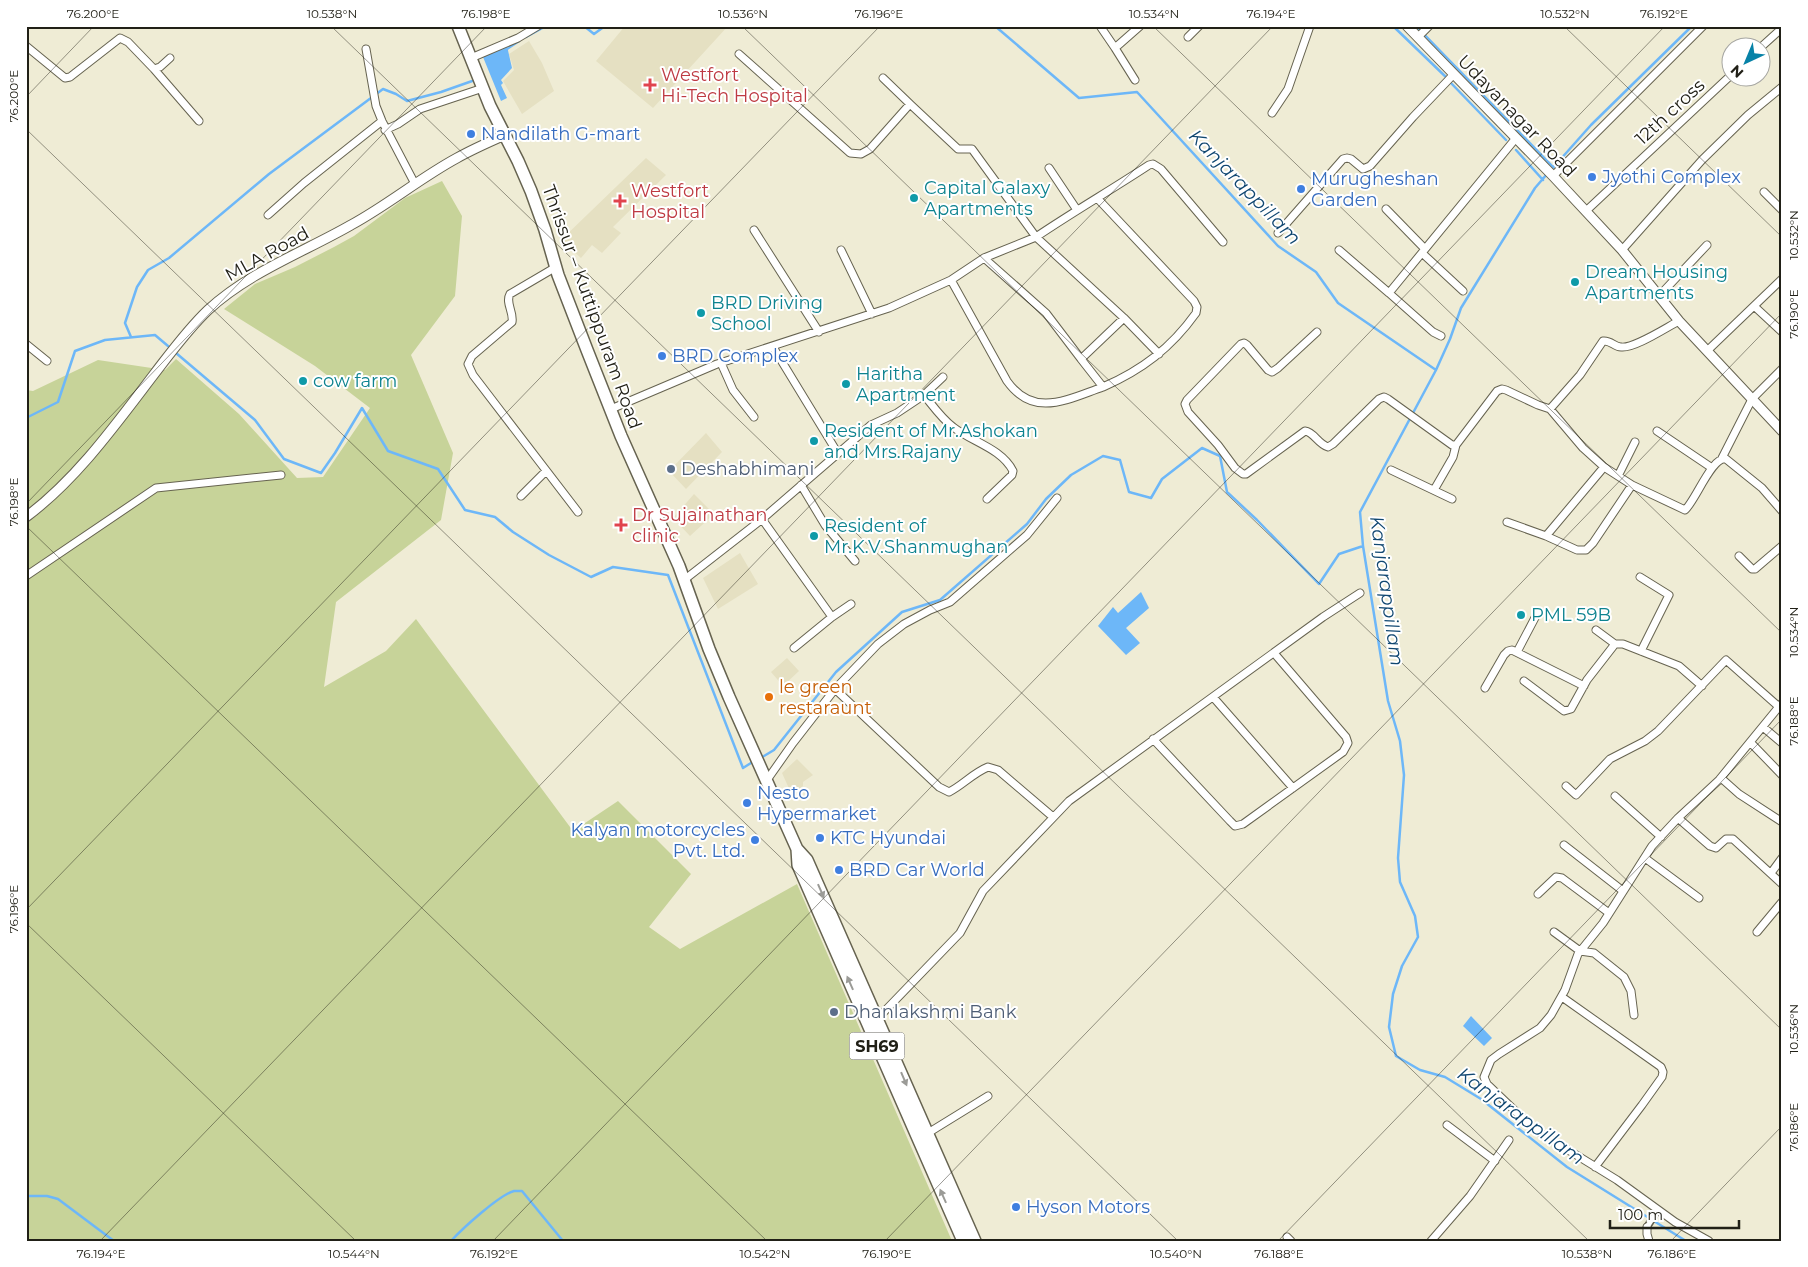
<svg xmlns="http://www.w3.org/2000/svg" width="1808" height="1267" font-family="Montserrat,sans-serif">
  <rect width="100%" height="100%" fill="#efecd5"/>
  <path fill="#e5e0c2" d="M625,26H728L653,108L596,61Z
    M529,41L542,63L554,91L522,114L503,81L514,70L509,54Z
    M646,158L666,175L613,227L621,233L602,253L592,245L581,258L561,240Z
    M706,433L722,452L686,489L669,471Z
    M694,494L714,514L690,536L673,518Z
    M740,553L758,584L718,609L703,578Z
    M787,658L799,671L783,686L771,672Z
    M797,759L813,775L803,782V786L792,795L782,773Z"/>
  <path fill="#c7d399" d="M442,181L462,216L455,296L411,355L453,453L441,520L336,602L324,687L386,651L416,619L573,831L618,801L691,874L649,927L680,949L797,884L952,1241H26V390L33,391L98,360L165,370L176,359L239,414L297,478L323,477L370,408L315,366L224,309L255,284L295,267L334,247L354,236L405,198Z"/>
  <path fill="#6db7f8" d="M507,46L512,68L501,80L503,83L501,85L507,98L501,101L483,57Z
    M1141,592L1149,608L1126,628L1140,643L1126,655L1098,626L1113,607L1118,613Z
    M1471,1016L1492,1038L1484,1046L1463,1026Z"/>
  <g fill="none" stroke-linecap="round" stroke-linejoin="round">
    <path stroke="#6db7f8" stroke-width="2.5" d="M584,26L594,34L605,26
      M995,26L1079,98L1137,92L1278,246L1316,272L1338,303L1436,370L1360,512L1363,546L1388,701L1400,741L1404,775L1398,858L1400,882L1415,916L1418,937L1402,966L1393,994L1389,1027L1396,1056L1420,1070L1445,1077L1481,1099L1567,1167L1686,1241
      M1393,26L1448,79
      M1416,26L1553,167
      M526,37L546,26
      M507,49L519,41
      M1450,82L1506,140
      M1516,150L1543,180
      M1551,170L1591,125L1692,26
      M131,337L125,323L137,287L148,270L169,258L269,174L383,89L396,94L407,101L441,92L475,80
      M176,353L255,420L284,459L321,473L335,453L362,408L388,451L438,469L465,510L495,517L513,532L549,555L591,577L613,567L668,575L743,768L751,763
      M1436,370L1450,339L1461,308L1535,188L1547,174
      M26,418L58,402L75,351L105,340L155,335L168,346
      M764,756L774,750L836,672L902,612L940,600L1027,524L1046,499L1071,475L1103,456L1120,460L1129,492L1151,498L1162,479L1202,448L1220,456L1227,492L1257,520L1319,584L1339,554L1363,546
      M26,1196H47L58,1199L114,1241
      M451,1241C462,1229 499,1195 514,1191C514,1191 521,1191 522,1191L563,1241"/>
    <g stroke="#666350" stroke-width="8">
      <path id="pedestrian" d="M1647,1227L1656,1213"/>
    </g>
    <g stroke="#666350" stroke-width="9">
      <path id="minor" d="M1100,26L1115,48L1140,26
        M1188,37L1199,26
        M1418,37L1429,26
        M26,46L65,78L70,77L120,38L128,42L154,69L160,67L170,58
        M1115,48L1135,80
        M1760,48L1781,29
        M366,49L376,106L382,121L415,184
        M739,54L850,153L861,154L870,149L910,104L958,149H972L1036,237C1073,212 1111,190 1149,165L1153,164L1161,169L1223,242
        M471,58L518,38L538,26
        M154,69L199,121
        M883,78L910,104
        M1272,113L1288,89L1310,26
        M385,130L398,124L420,109L483,88
        M1049,168L1077,210
        M1553,176L1703,26
        M1764,192L1782,210
        M1386,209L1425,249
        M1586,211L1730,76
        M268,215L304,183L382,121
        M754,230L819,332
        M1278,233L1343,159L1347,158L1351,159L1363,169L1370,166L1413,117L1454,74
        M841,250L872,314
        M1339,250L1389,293
        M1622,250L1702,160L1748,115L1782,87
        M1422,253L1463,291
        M556,267L510,294C505,303 514,312 512,322L472,356L468,364L473,375L578,512
        M951,280L1007,381C1034,419 1068,399 1103,387
        M1659,296L1707,245
        M1754,306L1782,332
        M1124,318L1159,354
        M1317,332L1278,368L1272,372L1268,370L1247,345L1244,343L1241,344L1187,400L1185,404L1188,412L1218,445L1235,468L1243,474H1246L1305,431C1314,432 1318,444 1328,447L1333,444L1379,399L1384,397L1388,399L1452,445H1456L1497,391L1502,389L1506,390L1538,405L1550,409L1580,375L1603,341C1611,340 1614,347 1621,347C1634,349 1667,327 1679,321
        M1441,336L1433,332L1389,293L1516,138
        M26,344L47,361
        M773,347L837,452
        M1707,351L1782,279
        M1081,359L1103,387C1142,370 1171,348 1196,313L1197,307L1194,301L1098,199
        M721,363L733,390L754,417
        M924,395L943,377
        M611,409L717,364L889,308L951,280L984,258L1036,237L1124,318L1081,359L1046,313L984,258
        M1550,409L1583,448L1604,467
        M1657,431L1712,468
        M1722,458L1752,399L1782,369
        M1391,470L1452,499
        M1618,476L1635,442
        M801,485L825,525L855,561
        M1434,490L1453,457L1456,445
        M521,496L546,471
        M762,519L832,617L794,648
        M1507,522L1546,536L1577,550H1586L1593,543L1632,485
        M1546,536L1604,467L1632,485L1685,510C1696,500 1712,456 1726,459L1762,488L1782,511
        M1739,556L1752,569H1755L1782,546
        M26,576L156,488L281,475
        M1640,577L1669,595L1641,651
        M684,580L761,520L871,425L897,413L924,395C933,406 942,419 953,427C972,442 1001,448 1013,471L1012,475L987,499
        M832,617L851,604
        M1596,630L1615,644
        M1517,652L1538,612
        M1524,681L1564,711L1571,709L1587,680L1615,644H1623L1679,666L1702,686
        M1485,688L1504,655L1508,651L1512,650L1584,686
        M835,689L939,787L949,792C963,785 973,773 988,767L998,770L1053,817
        M1213,697L1293,788
        M1763,727L1782,743
        M1153,739L1230,821L1235,826L1243,824L1343,752L1348,743L1346,737L1274,653
        M1751,743L1782,775
        M1721,778L1739,794L1782,822
        M767,780L793,743L835,689L878,644L904,624L930,610L950,602L1027,535L1057,498
        M1566,786L1576,795L1610,759L1645,741L1658,731L1726,660L1779,707
        M1615,796L1661,837
        M1678,818L1710,846L1716,848L1726,839H1733L1782,884
        M1564,845L1623,891
        M1645,858L1699,898
        M1771,873L1782,858
        M1538,894L1556,877L1562,878L1609,913
        M1554,932L1580,951L1594,953L1624,977L1631,991L1634,1015
        M1757,932L1782,902
        M1562,997L1661,1067L1663,1072L1662,1077L1642,1105L1595,1167
        M878,1018L960,933L983,891L1069,801L1323,617L1360,593
        M1447,1125L1495,1161
        M928,1133L988,1096
        M1647,1227V1234L1649,1241
        M1287,1237L1291,1241
        M1431,1241L1470,1196L1509,1140
        M1709,1241L1675,1222L1617,1180L1534,1129L1487,1084L1484,1077L1491,1060L1499,1054L1540,1028L1551,1015L1565,990L1578,954L1603,923L1652,846L1678,818L1719,780L1782,703"/>
    </g>
    <g stroke="#666350" stroke-width="11">
      <path id="tertiary" d="M1407,26L1553,176L1622,250L1679,321L1782,431
        M26,517C77,479 116,424 155,373C172,351 188,329 208,310C249,272 304,252 351,225C388,205 420,178 457,158C473,149 489,142 505,135"/>
    </g>
    <g stroke="#666350" stroke-width="14">
      <path id="primary" d="M458,26L490,106L518,161L531,191L545,230L558,275L587,350L621,436L679,566L709,649L729,697L797,849L807,860L975,1241
        M797,849L798,865L963,1241"/>
    </g>
    <use href="#pedestrian" stroke="#fff" stroke-width="5"/>
    <use href="#minor" stroke="#fff" stroke-width="7"/>
    <use href="#tertiary" stroke="#fff" stroke-width="9"/>
    <use href="#primary" stroke="#fff" stroke-width="11"/>
  </g>
  <defs><path id="oneway-solid" d="M-6-.8H1V-3.2L6.5 0L1 3.2V.8H-6Z" transform="scale(1.25)"/></defs>
  <g fill="#9b9b97">
    <use href="#oneway-solid" transform="translate(821 891) rotate(66)"/>
    <use href="#oneway-solid" transform="translate(850 983) rotate(-114)"/>
    <use href="#oneway-solid" transform="translate(904 1079) rotate(67)"/>
    <use href="#oneway-solid" transform="translate(943 1196) rotate(-114)"/>
  </g>
  <path fill="none" stroke="#212017" stroke-width="1" stroke-opacity="0.45" d="M331,26L1589,1241M742,26L1782,1030M1153,26L1782,633M1564,26L1782,237M26,97L94,26M26,129L1178,1241M26,504L487,26M26,526L767,1241M26,910L880,26M26,923L356,1241M100,1241L1273,26M493,1241L1665,26M885,1241L1782,313M1278,1241L1782,719M1671,1241L1782,1126"/>
  <g fill="#e0444e" stroke="#fff" stroke-width="2">
    <path d="M647.5 77.5h5v5h5v5h-5v5h-5v-5h-5v-5h5z"/>
    <path d="M617.5 193.5h5v5h5v5h-5v5h-5v-5h-5v-5h5z"/>
    <path d="M618.5 517.5h5v5h5v5h-5v5h-5v-5h-5v-5h5z"/>
  </g>
  <g fill="#3f7fe0" stroke="#fff" stroke-width="2">
    <circle cx="471" cy="134" r="5"/>
    <circle cx="1592" cy="177" r="5"/>
    <circle cx="1301" cy="189" r="5"/>
    <circle cx="662" cy="356" r="5"/>
    <circle cx="747" cy="803" r="5"/>
    <circle cx="820" cy="838" r="5"/>
    <circle cx="755" cy="840" r="5"/>
    <circle cx="839" cy="870" r="5"/>
    <circle cx="1016" cy="1207" r="5"/>
  </g>
  <g fill="#0f9aa8" stroke="#fff" stroke-width="2">
    <circle cx="914" cy="198" r="5"/>
    <circle cx="1575" cy="282" r="5"/>
    <circle cx="701" cy="313" r="5"/>
    <circle cx="303" cy="381" r="5"/>
    <circle cx="846" cy="384" r="5"/>
    <circle cx="814" cy="441" r="5"/>
    <circle cx="814" cy="536" r="5"/>
    <circle cx="1521" cy="615" r="5"/>
  </g>
  <g fill="#5c6f8a" stroke="#fff" stroke-width="2">
    <circle cx="671" cy="469" r="5"/>
    <circle cx="834" cy="1012" r="5"/>
  </g>
  <circle fill="#e8710a" stroke="#fff" stroke-width="2" cx="769" cy="697" r="5"/>
  <g text-anchor="middle" dominant-baseline="central" stroke-width="4" stroke-linejoin="round" paint-order="stroke">
    <rect fill="#fff" stroke="#64635d" stroke-width="1" x="849.5" y="1032.5" width="55" height="27" rx="4"/>
    <g font-size="16" font-weight="bold" fill="#212017">
      <text x="877" y="1046">SH69</text>
    </g>
    <g font-size="18" fill="#be3a42" stroke="#fff" text-anchor="start">
      <text x="661" y="75">Westfort<tspan x="661" dy="21">Hi-Tech Hospital</tspan></text>
      <text x="631" y="191">Westfort<tspan x="631" dy="21">Hospital</tspan></text>
      <text x="632" y="515">Dr Sujainathan<tspan x="632" dy="21">clinic</tspan></text>
    </g>
    <g font-size="18" fill="#212017" stroke="#fff">
      <text transform="translate(1670 112) rotate(-43)">12th cross</text>
      <text transform="translate(1517 116) rotate(46)">Udayanagar Road</text>
      <text transform="translate(267 254) rotate(-29)">MLA Road</text>
      <text transform="translate(592 307) rotate(70)">Thrissur – Kuttippuram Road</text>
    </g>
    <g font-size="18" fill="#366cbe" stroke="#fff" text-anchor="start">
      <text x="481" y="134">Nandilath G-mart</text>
      <text x="1602" y="177">Jyothi Complex</text>
      <text x="1311" y="179">Murugheshan<tspan x="1311" dy="21">Garden</tspan></text>
      <text x="672" y="356">BRD Complex</text>
      <text x="757" y="793">Nesto<tspan x="757" dy="21">Hypermarket</tspan></text>
      <text x="745" y="830" text-anchor="end">Kalyan motorcycles<tspan x="745" dy="21">Pvt. Ltd.</tspan></text>
      <text x="830" y="838">KTC Hyundai</text>
      <text x="849" y="870">BRD Car World</text>
      <text x="1026" y="1207">Hyson Motors</text>
    </g>
    <g font-size="18" fill="#0d838f" stroke="#fff" text-anchor="start">
      <text x="924" y="188">Capital Galaxy<tspan x="924" dy="21">Apartments</tspan></text>
      <text x="1585" y="272">Dream Housing<tspan x="1585" dy="21">Apartments</tspan></text>
      <text x="711" y="303">BRD Driving<tspan x="711" dy="21">School</tspan></text>
      <text x="856" y="374">Haritha<tspan x="856" dy="21">Apartment</tspan></text>
      <text x="313" y="381">cow farm</text>
      <text x="824" y="431">Resident of Mr.Ashokan<tspan x="824" dy="21">and Mrs.Rajany</tspan></text>
      <text x="824" y="526">Resident of<tspan x="824" dy="21">Mr.K.V.Shanmughan</tspan></text>
      <text x="1531" y="615">PML 59B</text>
    </g>
    <g font-size="18" fill="#4e5e75" stroke="#fff" text-anchor="start">
      <text x="681" y="469">Deshabhimani</text>
      <text x="844" y="1012">Dhanlakshmi Bank</text>
    </g>
    <g font-size="18" fill="#c56008" stroke="#fff" text-anchor="start">
      <text x="779" y="687">le green<tspan x="779" dy="21">restaraunt</tspan></text>
    </g>
    <g font-size="19" font-style="italic" fill="#104771" stroke="#fff">
      <text transform="translate(1245 187) rotate(46)">Kanjarappillam</text>
      <text transform="translate(1387 591) rotate(82)">Kanjarappillam</text>
      <text transform="translate(1521 1116) rotate(36)">Kanjarappillam</text>
    </g>
  </g>
  <rect width="1808" height="1267" fill="none" stroke="#ffffff" stroke-width="55"/>
  <g transform="translate(1746 62) rotate(224)"><circle r="24" fill="#ffffff" stroke="#a6a6a2"/>
  <path d="M0-4L9 19L0 12L-9 19Z" fill="#0782a7"/>
  <text y="-8" font-size="14" font-weight="bold" text-anchor="middle" fill="#212017">N</text>
  </g>
  <path d="M1610 1220v8h129v-8" fill="none" stroke="#212017" stroke-width="2.5"/>
  <text x="1618" y="1220" font-size="15" fill="#212017" stroke="#ffffff" stroke-width="4" paint-order="stroke">100 m</text>
  <rect x="28" y="28" width="1752" height="1212" fill="none" stroke="#212017" stroke-width="2"/>
  <g font-size="12" text-anchor="middle" fill="#212017">
    <text x="93" y="18">76.200°E</text>
    <text x="332" y="18">10.538°N</text>
    <text x="486" y="18">76.198°E</text>
    <text x="743" y="18">10.536°N</text>
    <text x="879" y="18">76.196°E</text>
    <text x="1154" y="18">10.534°N</text>
    <text x="1271" y="18">76.194°E</text>
    <text x="1565" y="18">10.532°N</text>
    <text x="1664" y="18">76.192°E</text>
    <text transform="translate(14 96) rotate(-90)" y="4">76.200°E</text>
    <text transform="translate(1794 235) rotate(-90)" y="4">10.532°N</text>
    <text transform="translate(1794 314) rotate(-90)" y="4">76.190°E</text>
    <text transform="translate(14 502) rotate(-90)" y="4">76.198°E</text>
    <text transform="translate(1794 632) rotate(-90)" y="4">10.534°N</text>
    <text transform="translate(1794 721) rotate(-90)" y="4">76.188°E</text>
    <text transform="translate(14 909) rotate(-90)" y="4">76.196°E</text>
    <text transform="translate(1794 1029) rotate(-90)" y="4">10.536°N</text>
    <text transform="translate(1794 1127) rotate(-90)" y="4">76.186°E</text>
    <text x="101" y="1258">76.194°E</text>
    <text x="354" y="1258">10.544°N</text>
    <text x="494" y="1258">76.192°E</text>
    <text x="765" y="1258">10.542°N</text>
    <text x="887" y="1258">76.190°E</text>
    <text x="1176" y="1258">10.540°N</text>
    <text x="1279" y="1258">76.188°E</text>
    <text x="1587" y="1258">10.538°N</text>
    <text x="1672" y="1258">76.186°E</text>
  </g>
</svg>
